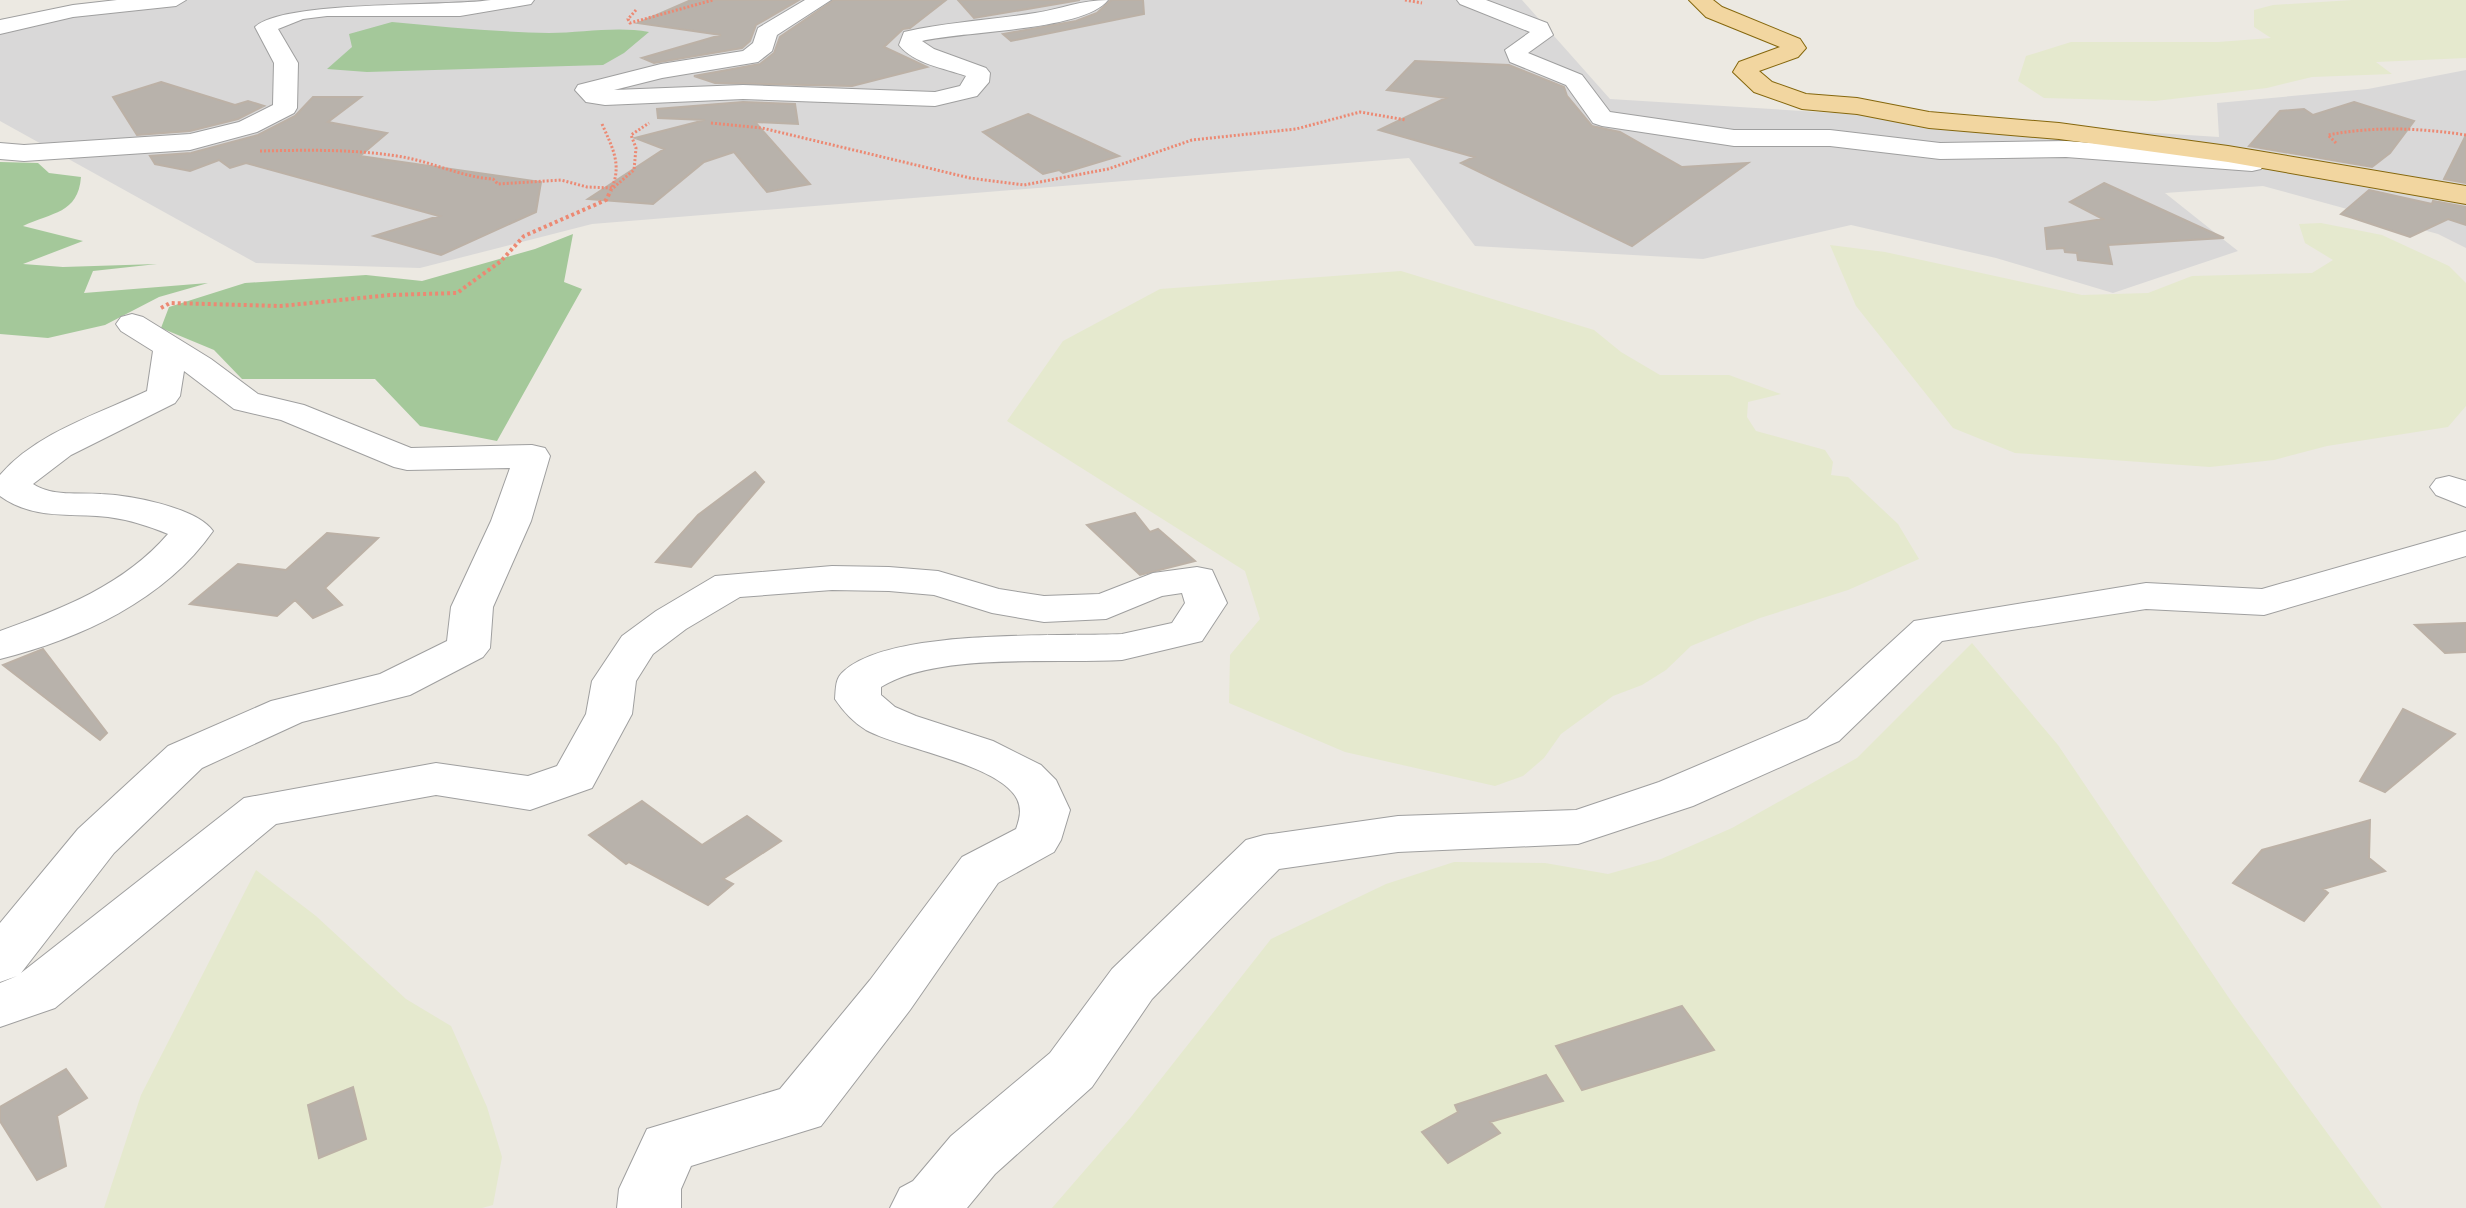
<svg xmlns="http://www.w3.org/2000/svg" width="2466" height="1208" font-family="'Space Grotesk',sans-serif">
  <rect width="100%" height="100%" fill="#ece9e2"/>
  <path fill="#d9d8d8" d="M125,0H1522L1610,99L2219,137L2217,103L2368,89L2466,70V248L2438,234L2263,186L2165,193L2238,251L2113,293L1996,258L1851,225L1703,259L1475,246L1409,158L592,224L420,268L256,263L0,121V19Z"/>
  <path fill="#e5e9ce" d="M2352,0H2466V58L2376,62L2392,74L2312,77L2267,88L2155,101L2044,98L2018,81L2026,56L2071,42H2218L2271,38L2254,27V10L2273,5Z
    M2321,223L2382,235L2449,266L2466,283V406L2448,427L2327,446L2274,460L2210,467L2015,453L1953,428L1856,306L1830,245L1885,252L2082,295L2148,293L2192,276L2312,273L2333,260L2305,243L2299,224Z
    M1401,271L1594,330L1621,352L1660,375H1729L1781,394L1748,402L1747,417L1756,431L1825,450L1833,462L1831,475L1848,477L1898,524L1919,559L1848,590L1760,618L1691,646L1666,670L1642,685L1613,696L1561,734L1544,758L1523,776L1495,786L1345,752L1229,703L1230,655L1260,619L1245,571L1007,421L1063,341L1160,289Z
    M1972,643L2058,745L2233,1004L2382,1208H1052L1131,1117L1271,939L1386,884L1454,862L1545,863L1608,874L1661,859L1732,828L1857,758Z
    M256,870L316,916L406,999L451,1026L487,1107L502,1157L493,1205L482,1208H104L141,1095Z"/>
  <path fill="#a4c89a" d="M392,22C445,27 496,32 549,33C582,33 616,26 649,32L624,53L603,65L367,72L327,69L352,47L349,34Z
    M0,162L38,163L49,173L81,177C78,214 52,212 23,226L83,241L23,264L63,267L157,264L93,271L84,293L208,283L159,297L105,325L48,338L0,334Z
    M573,234L564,282L582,289L497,441L420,426L375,379H242L214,350L161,328L169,307L245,283L366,275L422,281L535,249Z"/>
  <path fill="#b8b2ab" stroke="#bcb1a6" stroke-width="2" d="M691,0H799L756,25L750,41L742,48L654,63L642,58L721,35L638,23Z
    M834,0H946L910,28L903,29L884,47L927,67L852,86L715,83L694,76L760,64L774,53L780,37Z
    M958,0H1080L974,18Z
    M1111,0H1143L1144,14L1011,41L1003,34L1076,21L1097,13Z
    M1415,61L1509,65L1564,87L1567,96L1592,126L1620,132L1682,167L1748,163L1632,246L1461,163L1474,157L1379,130L1446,98L1387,90Z
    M161,82L235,105L248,101L264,106L238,119L190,131L137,135L113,97Z
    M313,97H361L328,122L387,133L360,156L541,182L536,212L441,255L374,236L439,216L246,163L230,168L219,160L190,171L155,164L150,156L191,153L258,135L295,116Z
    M743,102L795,104L798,124L755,122L810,184L767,192L734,152L704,162L653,204L588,199L664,149L635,138L705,120L658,118L657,109Z
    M2354,102L2414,121L2390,153L2372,167L2249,146L2280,111L2304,109L2313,115Z
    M1028,114L1119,156L1063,173L1059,170L1043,174L983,132Z
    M2466,135V183L2444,179Z
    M2104,183L2224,238L2108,245L2112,264L2078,260L2077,253L2065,252L2064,248L2047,249L2045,228L2103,219L2070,202Z
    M2369,190L2432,204L2433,201L2466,207V225L2448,219L2410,237L2341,214Z
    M755,472L764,482L691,567L656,562L698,515Z
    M1135,513L1150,532L1158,529L1195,561L1140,575L1087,525Z
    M327,533L378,538L325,588L342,605L313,618L295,600L277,616L190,604L238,564L286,570Z
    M2466,623V652L2445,653L2415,625Z
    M43,649L107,733L100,740L3,665Z
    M2403,709L2455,734L2385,792L2360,781Z
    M642,801L702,845L747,816L781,841L723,879L733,884L708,905L629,862L626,864L589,835Z
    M2370,820L2369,858L2385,871L2323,889L2328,893L2304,921L2233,883L2262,850Z
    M1682,1006L1714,1050L1582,1090L1556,1046Z
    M66,1069L87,1098L57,1116L66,1166L37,1180L0,1121V1107Z
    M1546,1075L1563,1101L1490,1122L1500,1133L1448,1163L1422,1132L1458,1112L1455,1105Z
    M353,1087L366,1139L319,1158L308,1105Z"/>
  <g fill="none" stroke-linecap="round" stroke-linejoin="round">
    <g stroke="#9f9f9f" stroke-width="2">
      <path id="minor" d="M117,0H186L176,6L73,17L0,34V20L73,5Z
        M491,0H534L531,4L460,16H327L303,19L278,29L298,63L297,108L294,113L257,132L190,150L24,161L0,159V143L24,145L190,134L239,122L273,105L274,63L255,27C284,0 442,7 491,0Z
        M805,0H831L777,35L772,51L758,62L662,78L614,90L743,85L935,92L960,86L966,76C944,68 914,64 899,45L904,32C947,22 991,20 1035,13C1061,9 1081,0 1108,0C1084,31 963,31 922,41L934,49L986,68L990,73L989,82L977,96L935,106L743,99L605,105L586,102L575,90L578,85L661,64L743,51L753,43L758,28Z
        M1457,0H1486L1547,23L1553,35L1528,53L1582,75L1610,112L1734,130H1830L1940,143L2066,141L2252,155L2261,157L2265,163L2261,169L2252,171L2066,157L1940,159L1830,146H1734L1602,126L1593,123L1566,85L1510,62L1505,50L1530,32L1460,4Z
        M132,314L143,317L211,359L258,394L304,405L411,448L532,445L545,448L550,456L531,521L493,607L490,648L483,657L410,695L302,722L202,768L114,853L21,973L244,798L436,763L528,776L557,766L586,714L592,681L622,636L656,611L715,576L832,566L889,567L938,571L999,589L1044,596L1099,594L1153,573L1197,567L1212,570L1227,603L1202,641L1122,660C1055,664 937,652 881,687V695L895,707L916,716L993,741L1041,765L1056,780L1070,810L1061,840L1054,852L998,883L910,1010L821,1126L691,1166L681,1189V1208H617L619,1189L647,1129L780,1089L870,980L962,857L1016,829C1020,818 1022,809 1017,799C999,764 901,749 866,730C853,722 843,711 835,699C836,688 835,678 844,671C891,628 1057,637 1122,634L1172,623L1185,603L1182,593L1162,596L1106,619L1044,622L992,613L934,595L889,591L832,590L740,597L686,629L653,654L636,681L632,714L592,788L530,810L436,795L276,824L55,1008L0,1027V983L17,976L0,982V923L78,829L168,746L271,701L380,674L447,641L451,607L491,521L510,468L407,470L394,467L281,420L234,409L184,371L180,396L175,403L71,455L33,484C53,497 77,492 101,494C129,495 196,507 213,531C165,600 80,639 0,659V631C62,609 124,585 168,534C149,526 130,520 108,517C70,513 33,520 0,496V475C36,433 98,414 147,391L153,351L121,331L116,324L121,317Z
        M2449,476L2466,481V507L2436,495L2430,487L2436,479Z
        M2466,531V556L2264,615L2146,609L1942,641L1839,741L1693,806L1578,844L1398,852L1279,869L1152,999L1092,1087L995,1174L967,1208H890L900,1188L913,1181L951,1136L1050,1053L1112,969L1246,840L1264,835L1398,816L1576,810L1659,782L1807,719L1914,621L2146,583L2262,589Z"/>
    </g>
    <g stroke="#85670d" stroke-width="2">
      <path id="major" d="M1689,0H1713L1722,7L1800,39L1806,48L1798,57L1759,71L1772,82L1806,94L1857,98L1929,112L2059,123L2228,146L2466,186V204L2228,162L2059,139L1929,128L1857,114L1802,109L1754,92L1733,72L1739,62L1780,47L1706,17Z"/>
    </g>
    <path stroke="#ec8973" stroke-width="3" stroke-dasharray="2 2" stroke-linecap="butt" d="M1405,0L1422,3
      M636,10L628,19L630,23L713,0
      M711,123L762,128L970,178L1024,185L1108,169L1192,140L1296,129L1360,112L1406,120
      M602,124C613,149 623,166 610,192
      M2336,143L2328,135C2374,126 2420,128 2466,135
      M260,151C306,150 352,149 397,156C431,161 460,177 493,179L498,184L561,180L587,187L613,188L634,170L636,148L631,135L649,123"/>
    <path stroke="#ec8973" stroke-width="4" stroke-dasharray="3 3" stroke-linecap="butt" d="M161,308L170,303L281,306L390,295L457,293L501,261L524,236L606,200L611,190"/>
    <use href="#minor" fill="#fff" fill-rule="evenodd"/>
    <use href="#major" fill="#f2d6a0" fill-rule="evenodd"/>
  </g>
</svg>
